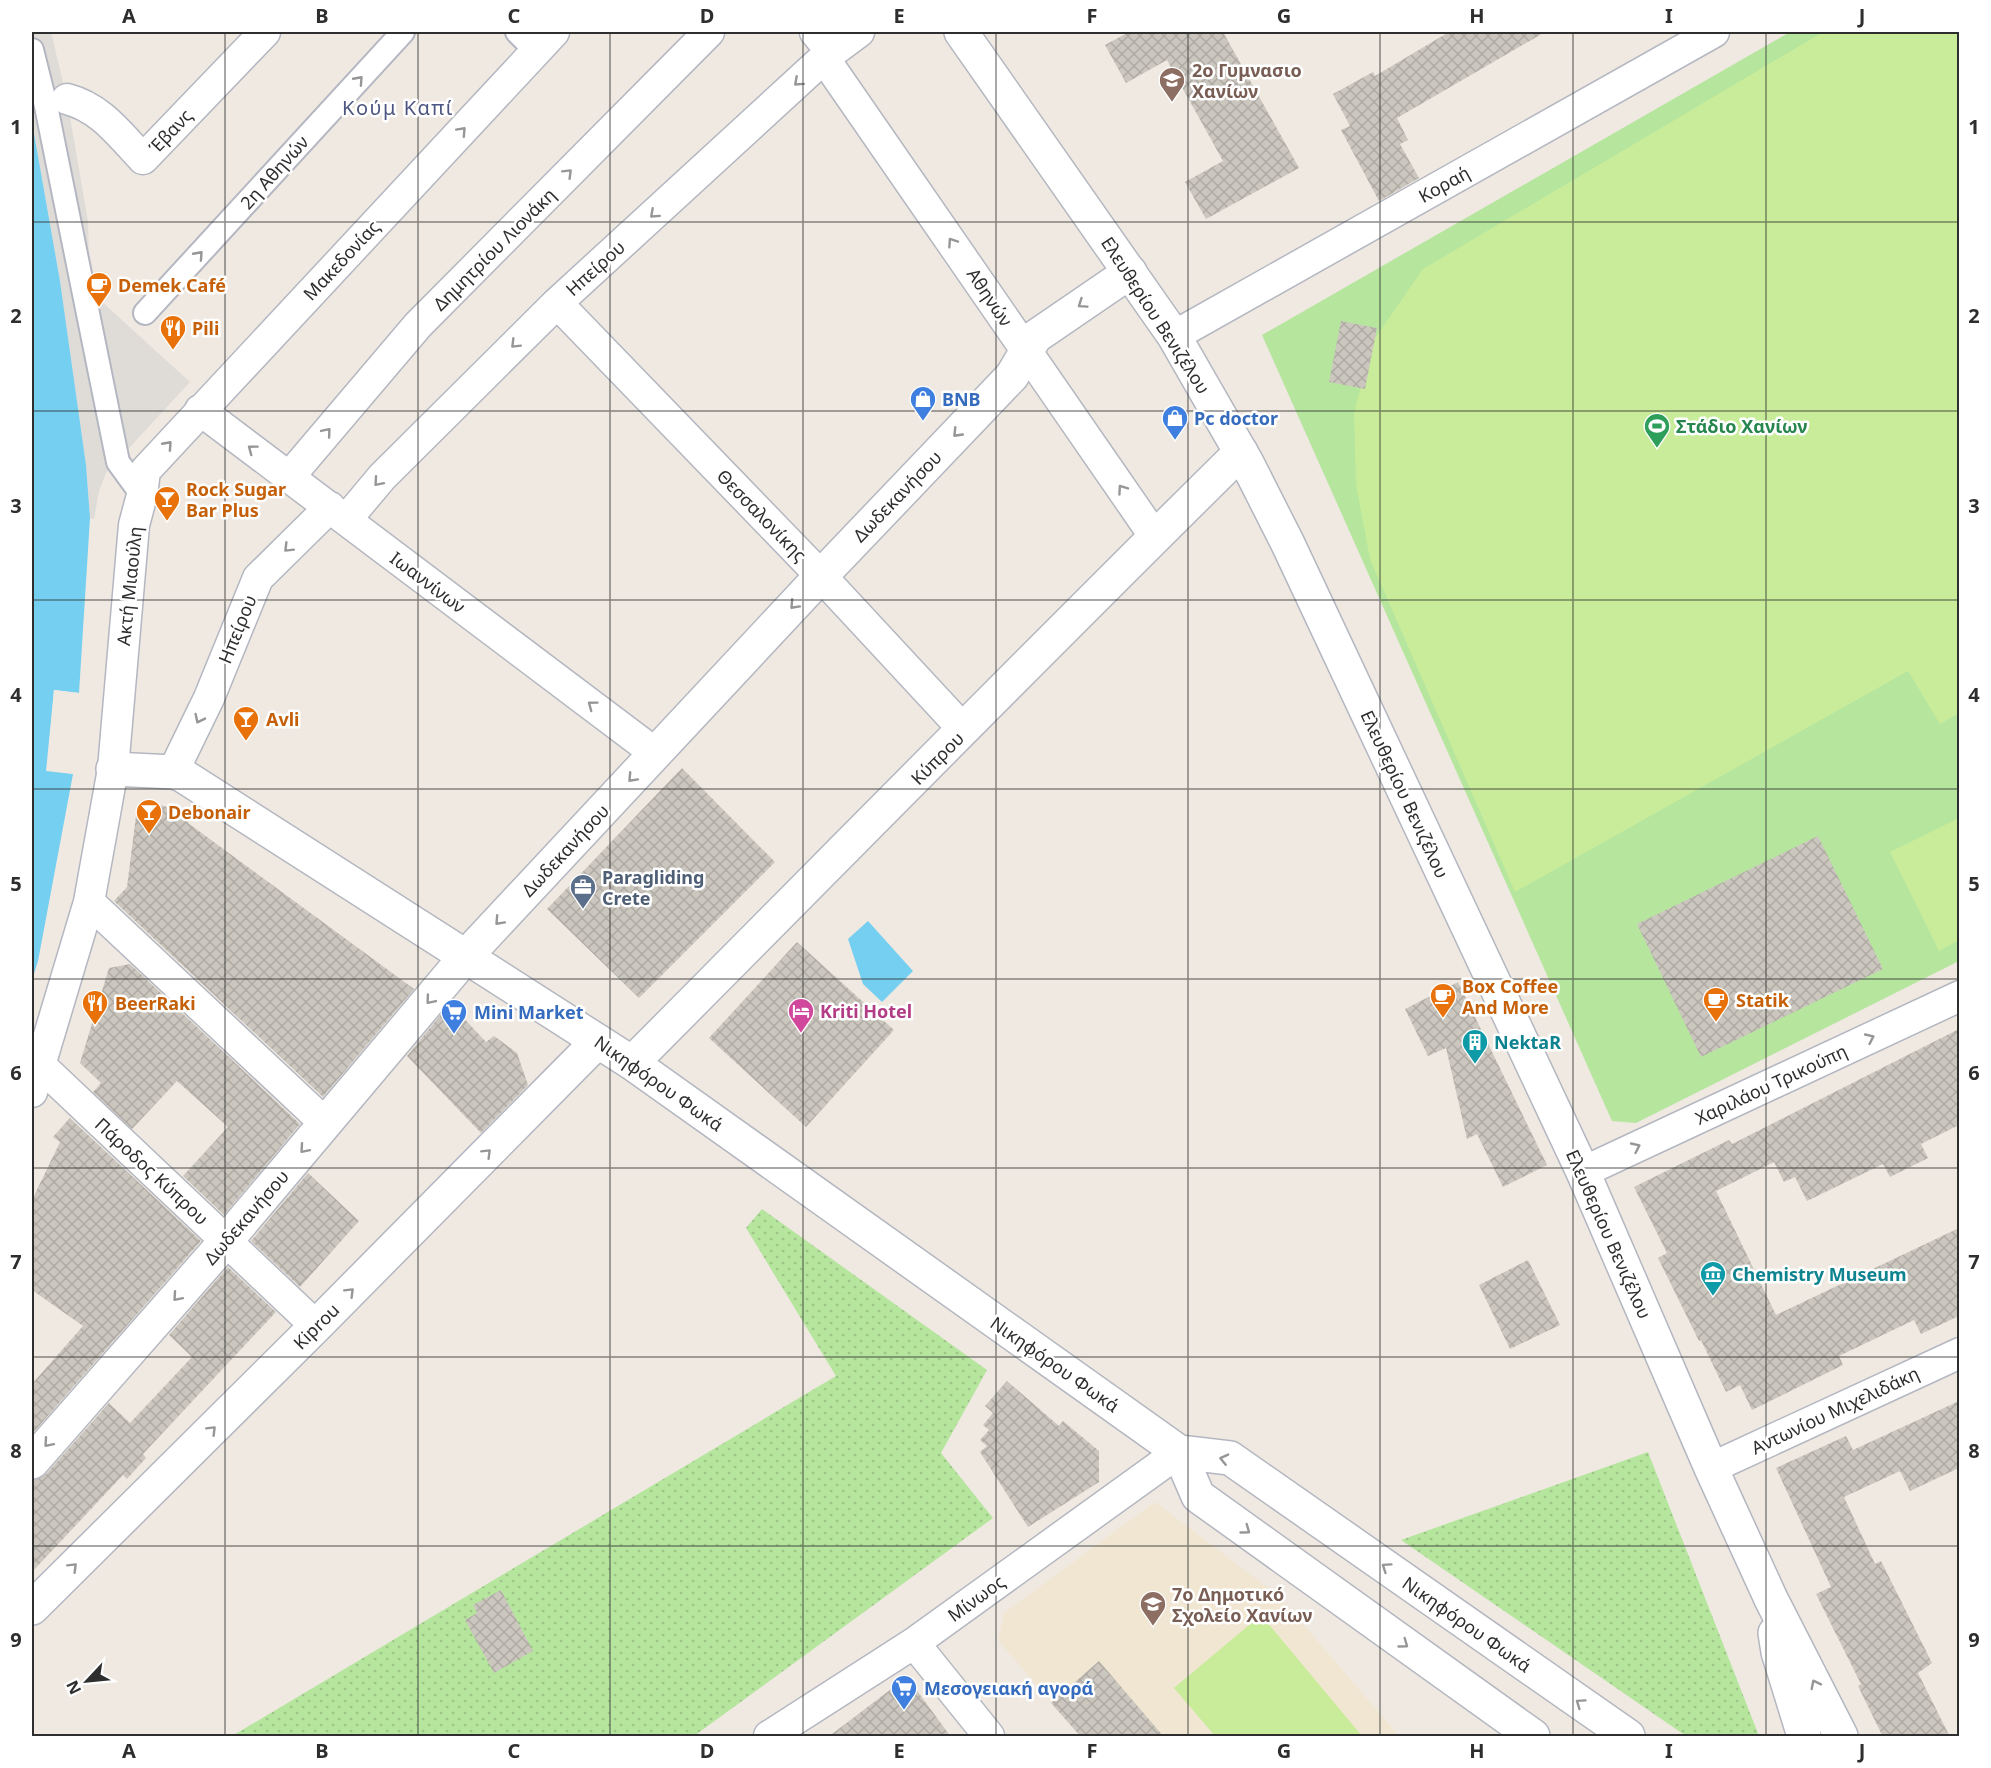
<svg xmlns="http://www.w3.org/2000/svg" width="1991" height="1768" font-family="'Noto Sans',sans-serif">
  <defs>
    <pattern id="grass-dots" width="8" height="8" patternUnits="userSpaceOnUse" patternTransform="scale(1.5)"><rect width="8" height="8" fill="#b6e59e"/><path d="M2 2h.1M6 6h.1" fill="none" stroke="#9dc588" stroke-width="1.8" stroke-linecap="round"/></pattern>
    <pattern id="building-cross-hatch" width="8" height="8" patternUnits="userSpaceOnUse" patternTransform="scale(1.5)"><rect width="8" height="8" fill="#cbc7bf"/><path d="M0 0l8 8M0 8l8-8" fill="none" stroke="#afaba4"/></pattern>
  </defs>
  <rect width="100%" height="100%" fill="#efe9e1"/>
  <path fill="#f0e6d1" d="M1155,1502L1279,1596L1399,1736H1081L998,1640L1004,1613Z"/>
  <path fill="url(#grass-dots)" d="M762,1209L987,1370L941,1453L993,1518L694,1736H232L836,1376L746,1228Z
    M1648,1452L1759,1736H1686L1401,1540Z"/>
  <path fill="#b6e59e" d="M1790,32H1959V961L1636,1123L1612,1121L1262,335Z"/>
  <path fill="#c9ec9a" d="M1823,32H1959V713L1940,724L1908,671L1515,892L1370,559L1356,484L1354,413L1373,341L1423,269Z
    M1959,818V940L1939,951L1890,852Z
    M1261,1615L1362,1736H1215L1174,1688Z"/>
  <path fill="#dfdcd8" d="M32,32H51L67,99L88,222L90,291L190,382L106,473L99,491L94,519L90,518L86,465L60,281L32,122Z"/>
  <path fill="#75cff0" d="M32,122L60,281L86,465L90,518L79,693L54,690L47,770L73,774L38,961L32,980Z
    M868,921L913,971L882,1002L863,984L848,939Z"/>
  <path fill="#efe9e1" d="M54,690L79,693L78,696L57,693L50,768L73,771V774L46,771Z"/>
  <path fill="url(#building-cross-hatch)" d="M1129,32H1223L1299,168L1206,219L1185,182L1223,161L1167,60L1126,83L1105,45Z
    M1449,32H1545L1397,118L1408,140L1400,144L1419,178L1379,201L1341,130L1350,126L1333,94L1373,72L1375,76Z
    M1341,321L1377,328L1365,389L1329,382Z
    M682,768L775,862L639,998L547,909Z
    M160,805L192,814L188,823L414,989L323,1097L114,901L127,887L136,816Z
    M1818,836L1883,969L1701,1057L1637,924Z
    M797,942L894,1030L806,1127L709,1038Z
    M130,964L300,1124L224,1215L183,1176L228,1127L177,1081L132,1129L93,1092L101,1083L80,1063L109,968Z
    M1458,982L1547,1165L1503,1187L1477,1134L1467,1139L1446,1048L1428,1056L1405,1009Z
    M443,1012L453,1019L459,1013L486,1042L494,1036L517,1053L528,1085L481,1133L407,1056Z
    M1959,1029V1125L1921,1144L1928,1158L1890,1177L1883,1164L1807,1201L1795,1177L1784,1182L1774,1162L1716,1191L1776,1315L1959,1228V1316L1921,1334L1914,1320L1839,1356L1843,1365L1752,1410L1740,1385L1726,1392L1701,1340L1699,1341L1658,1258L1667,1253L1634,1187L1729,1140L1732,1144Z
    M70,1118L201,1241L32,1434V1384L83,1326L32,1290V1200L60,1142L53,1137Z
    M308,1173L359,1221L300,1287L251,1241Z
    M1528,1260L1560,1325L1510,1349L1479,1285Z
    M228,1267L276,1312L143,1454L146,1458L127,1479L123,1475L32,1572V1480L46,1474L109,1403L130,1423L192,1357L169,1335Z
    M1007,1381L1059,1426L1063,1421L1099,1451V1482L1028,1527L980,1452L987,1446L980,1440L989,1430L983,1425L993,1413L985,1406Z
    M1959,1401V1468L1910,1491L1900,1471L1844,1497L1875,1564L1881,1561L1932,1663L1918,1673L1950,1737H1883L1858,1686L1861,1684L1816,1594L1831,1587L1776,1468L1846,1436L1853,1450Z
    M501,1590L533,1651L494,1673L465,1620L477,1613L473,1605Z
    M1099,1661L1164,1737H1081L1051,1703Z
    M907,1677L951,1737H828Z"/>
  <g fill="none" stroke-linecap="round" stroke-linejoin="round">
    <g stroke="#b4b7c1" stroke-width="26">
      <path id="pedestrian" d="M517,32L536,51
        M32,50L46,106L118,462L142,495
        M145,313L403,32"/>
    </g>
    <g stroke="#b4b7c1" stroke-width="33">
      <path id="minor" d="M815,32L831,51
        M824,58L1155,537
        M67,99C101,108 119,134 143,159L265,32
        M557,303L821,576L964,730
        M1174,336L1714,32
        M200,410L655,753
        M289,477L418,325L709,32
        M346,520L382,477L557,303L824,58L859,32
        M173,772L209,698L258,578L330,507
        M89,902L326,1124
        M40,1065L316,1326
        M32,1092L89,902L113,769L134,525L142,495L145,471L554,32
        M1583,1172L1960,996
        M1711,1468L1960,1353
        M914,1643L989,1736
        M769,1736L914,1643L1179,1452"/>
    </g>
    <g stroke="#b4b7c1" stroke-width="36">
      <path id="tertiary" d="M113,769L173,772L182,775L632,1063L1179,1452L1230,1458L1628,1736
        M632,1063C835,859 1036,654 1241,452
        M1179,1452L1198,1496L1533,1736
        M32,1462L226,1241L467,955L821,576L1012,376L1035,337L1130,272
        M32,1608L316,1326L598,1041"/>
    </g>
    <g stroke="#b4b7c1" stroke-width="36">
      <path id="secondary" d="M961,32L1174,336L1247,463L1288,544L1583,1172L1711,1468L1771,1599L1841,1736
        M1775,1633L1778,1652L1804,1736"/>
    </g>
    <use href="#pedestrian" stroke="#fff" stroke-width="22"/>
    <use href="#minor" stroke="#fff" stroke-width="30"/>
    <use href="#tertiary" stroke="#fff" stroke-width="33"/>
    <use href="#secondary" stroke="#fff" stroke-width="33"/>
  </g>
  <defs><path id="oneway-chevron" d="M-2-3.5L2.5 0L-2 3.5" fill="none" stroke-width="1.6" stroke-linecap="round" stroke-linejoin="round" transform="scale(1.5)"/></defs>
  <g stroke="#969696">
    <use href="#oneway-chevron" transform="translate(359 80) rotate(-48)"/>
    <use href="#oneway-chevron" transform="translate(798 82) rotate(138)"/>
    <use href="#oneway-chevron" transform="translate(462 131) rotate(-47)"/>
    <use href="#oneway-chevron" transform="translate(568 173) rotate(-45)"/>
    <use href="#oneway-chevron" transform="translate(654 214) rotate(138)"/>
    <use href="#oneway-chevron" transform="translate(952 242) rotate(-124)"/>
    <use href="#oneway-chevron" transform="translate(199 255) rotate(-48)"/>
    <use href="#oneway-chevron" transform="translate(1082 304) rotate(146)"/>
    <use href="#oneway-chevron" transform="translate(515 344) rotate(135)"/>
    <use href="#oneway-chevron" transform="translate(327 432) rotate(-50)"/>
    <use href="#oneway-chevron" transform="translate(957 433) rotate(134)"/>
    <use href="#oneway-chevron" transform="translate(168 445) rotate(-48)"/>
    <use href="#oneway-chevron" transform="translate(252 449) rotate(-143)"/>
    <use href="#oneway-chevron" transform="translate(378 482) rotate(131)"/>
    <use href="#oneway-chevron" transform="translate(1122 489) rotate(-125)"/>
    <use href="#oneway-chevron" transform="translate(288 548) rotate(135)"/>
    <use href="#oneway-chevron" transform="translate(794 605) rotate(133)"/>
    <use href="#oneway-chevron" transform="translate(592 705) rotate(-143)"/>
    <use href="#oneway-chevron" transform="translate(199 719) rotate(116)"/>
    <use href="#oneway-chevron" transform="translate(632 778) rotate(133)"/>
    <use href="#oneway-chevron" transform="translate(499 921) rotate(133)"/>
    <use href="#oneway-chevron" transform="translate(430 1000) rotate(130)"/>
    <use href="#oneway-chevron" transform="translate(1870 1038) rotate(-25)"/>
    <use href="#oneway-chevron" transform="translate(1636 1147) rotate(-25)"/>
    <use href="#oneway-chevron" transform="translate(304 1149) rotate(131)"/>
    <use href="#oneway-chevron" transform="translate(487 1153) rotate(-45)"/>
    <use href="#oneway-chevron" transform="translate(350 1292) rotate(-45)"/>
    <use href="#oneway-chevron" transform="translate(177 1297) rotate(131)"/>
    <use href="#oneway-chevron" transform="translate(212 1430) rotate(-45)"/>
    <use href="#oneway-chevron" transform="translate(48 1443) rotate(131)"/>
    <use href="#oneway-chevron" transform="translate(1224 1459) rotate(-167)"/>
    <use href="#oneway-chevron" transform="translate(1246 1530) rotate(36)"/>
    <use href="#oneway-chevron" transform="translate(73 1567) rotate(-45)"/>
    <use href="#oneway-chevron" transform="translate(1386 1567) rotate(-145)"/>
    <use href="#oneway-chevron" transform="translate(1404 1644) rotate(36)"/>
    <use href="#oneway-chevron" transform="translate(1815 1684) rotate(-117)"/>
    <use href="#oneway-chevron" transform="translate(1580 1703) rotate(-145)"/>
  </g>
  <path fill="none" stroke="#2e2e2e" stroke-width="1.5" stroke-opacity="0.55" d="M225,32V1736M418,32V1736M610,32V1736M803,32V1736M996,32V1736M1188,32V1736M1380,32V1736M1573,32V1736M1766,32V1736M32,222H1960M32,411H1960M32,600H1960M32,789H1960M32,979H1960M32,1168H1960M32,1357H1960M32,1546H1960"/>
  <defs>
    <g id="school-pin" transform="scale(1.35)"><path d="M0 17L-7.5 6A9.5 9.5 0 1 1 7.5 6Z" fill="#8d6e63" stroke="#fff"/><path d="M0-5L7-2L0 1L-7-2ZM-4 1L0 2.5L4 1V4Q0 6-4 4Z" fill="#fff"/></g>
    <g id="cafe-pin" transform="scale(1.35)"><path d="M0 17L-7.5 6A9.5 9.5 0 1 1 7.5 6Z" fill="#e8710a" stroke="#fff"/><path d="M-5.5-4.5H6V0H3Q3 3.5 0 3.5H-2.5Q-5.5 3.5-5.5 0ZM3-3.2v2h1.7v-2ZM-6 4.5H4V6H-6Z" fill="#fff"/></g>
    <g id="restaurant-pin" transform="scale(1.35)"><path d="M0 17L-7.5 6A9.5 9.5 0 1 1 7.5 6Z" fill="#e8710a" stroke="#fff"/><path d="M-5-6h1v4h1v-4h1v4h1v-4h1v5L-1.5 .5V6h-2V.5L-5-1ZM5-6V6H3V1.5H1.5Q1.5-4 5-6Z" fill="#fff"/></g>
    <g id="shop-pin" transform="scale(1.35)"><path d="M0 17L-7.5 6A9.5 9.5 0 1 1 7.5 6Z" fill="#3f7fe0" stroke="#fff"/><path d="M-5-2.5h2.3a2.7 3.5 0 0 1 5.4 0H5L5.5 6h-11ZM-1.5-2.5h3a1.5 2.3 0 0 0-3 0Z" fill="#fff"/></g>
    <g id="stadium-pin" transform="scale(1.35)"><path d="M0 17L-7.5 6A9.5 9.5 0 1 1 7.5 6Z" fill="#2e9e5b" stroke="#fff"/><path d="M0-5a6.5 5 0 1 0 0 10a6.5 5 0 1 0 0-10ZM-3.5-1.8h7v3.6h-7Z" fill="#fff"/></g>
    <g id="bar-pin" transform="scale(1.35)"><path d="M0 17L-7.5 6A9.5 9.5 0 1 1 7.5 6Z" fill="#e8710a" stroke="#fff"/><path d="M-6-5H6L.8 .8V4.5H3.5V6h-7V4.5H-.8V.8Z" fill="#fff"/></g>
    <g id="office-pin" transform="scale(1.35)"><path d="M0 17L-7.5 6A9.5 9.5 0 1 1 7.5 6Z" fill="#5c6f8a" stroke="#fff"/><path d="M-6-3h4V-5.5h4V-3h4V5H-6ZM-1-4.5V-3h2v-1.5ZM-6 0V1H6V0Z" fill="#fff"/></g>
    <g id="hotel-pin" transform="scale(1.35)"><path d="M0 17L-7.5 6A9.5 9.5 0 1 1 7.5 6Z" fill="#d1479c" stroke="#fff"/><path d="M-6-4.5h1.5V1H6V5H4.5V3h-9V5H-6ZM-4 0a1.8 1.8 0 1 1 3.6 0ZM.5 0V-2.5h3Q6-2.5 6 0Z" fill="#fff"/></g>
    <g id="supermarket-pin" transform="scale(1.35)"><path d="M0 17L-7.5 6A9.5 9.5 0 1 1 7.5 6Z" fill="#3f7fe0" stroke="#fff"/><path d="M-6-5.5h2.5l.6 2H6L4.5 2H-2.5L-4.4-4H-6ZM-1.5 3.2a1.3 1.3 0 1 0 .1 0ZM3 3.2a1.3 1.3 0 1 0 .1 0Z" fill="#fff"/></g>
    <g id="building-pin" transform="scale(1.35)"><path d="M0 17L-7.5 6A9.5 9.5 0 1 1 7.5 6Z" fill="#0f9aa8" stroke="#fff"/><path d="M-4-6H4V6H1V3H-1V6H-4ZM-2.5-4.3h1.7v1.8h-1.7ZM.8-4.3h1.7v1.8H.8ZM-2.5-1h1.7V.8h-1.7ZM.8-1h1.7V.8H.8Z" fill="#fff"/></g>
    <g id="museum-pin" transform="scale(1.35)"><path d="M0 17L-7.5 6A9.5 9.5 0 1 1 7.5 6Z" fill="#0f9aa8" stroke="#fff"/><path d="M0-6L6-3V-2H-6V-3ZM-5-1h2V3h-2ZM-1-1h2V3h-2ZM3-1h2V3H3ZM-6 4H6V6H-6Z" fill="#fff"/></g>
  </defs>
  <g fill-rule="evenodd">
    <use href="#school-pin" x="1172" y="80"/>
    <use href="#cafe-pin" x="99" y="285"/>
    <use href="#restaurant-pin" x="173" y="328"/>
    <use href="#shop-pin" x="923" y="399"/>
    <use href="#shop-pin" x="1175" y="418"/>
    <use href="#stadium-pin" x="1657" y="426"/>
    <use href="#bar-pin" x="167" y="499"/>
    <use href="#bar-pin" x="246" y="719"/>
    <use href="#bar-pin" x="149" y="812"/>
    <use href="#office-pin" x="583" y="887"/>
    <use href="#cafe-pin" x="1443" y="996"/>
    <use href="#cafe-pin" x="1716" y="1000"/>
    <use href="#restaurant-pin" x="95" y="1003"/>
    <use href="#hotel-pin" x="801" y="1011"/>
    <use href="#supermarket-pin" x="454" y="1012"/>
    <use href="#building-pin" x="1475" y="1042"/>
    <use href="#museum-pin" x="1713" y="1274"/>
    <use href="#school-pin" x="1153" y="1604"/>
    <use href="#supermarket-pin" x="904" y="1688"/>
  </g>
  <g text-anchor="middle" dominant-baseline="central" stroke-width="5" stroke-linejoin="round" paint-order="stroke">
    <g font-size="18" font-weight="bold" fill="#785e54" stroke="#fff" text-anchor="start">
      <text x="1192" y="70">2ο Γυμνασιο<tspan x="1192" dy="21">Χανίων</tspan></text>
      <text x="1172" y="1594">7ο Δημοτικό<tspan x="1172" dy="21">Σχολείο Χανίων</tspan></text>
    </g>
    <g font-size="18" fill="#2e2e2e" stroke="#fff">
      <text transform="translate(170 131) rotate(-46)">Έβανς</text>
      <text transform="translate(274 172) rotate(-48)">2η Αθηνών</text>
      <text transform="translate(1444 184) rotate(-29)">Κοραή</text>
      <text transform="translate(494 249) rotate(-45)">Δημητρίου Λιονάκη</text>
      <text transform="translate(341 260) rotate(-47)">Μακεδονίας</text>
      <text transform="translate(595 268) rotate(-42)">Ηπείρου</text>
      <text transform="translate(990 297) rotate(56)">Αθηνών</text>
      <text transform="translate(1156 315) rotate(57)">Ελευθερίου Βενιζέλου</text>
      <text transform="translate(897 496) rotate(-46)">Δωδεκανήσου</text>
      <text transform="translate(762 515) rotate(46)">Θεσσαλονίκης</text>
      <text transform="translate(428 582) rotate(37)">Ιωαννίνων</text>
      <text transform="translate(129 586) rotate(-84)">Ακτή Μιαούλη</text>
      <text transform="translate(237 629) rotate(-68)">Ηπείρου</text>
      <text transform="translate(937 758) rotate(-45)">Κύπρου</text>
      <text transform="translate(1405 794) rotate(65)">Ελευθερίου Βενιζέλου</text>
      <text transform="translate(565 850) rotate(-47)">Δωδεκανήσου</text>
      <text transform="translate(659 1083) rotate(35)">Νικηφόρου Φωκά</text>
      <text transform="translate(1771 1084) rotate(-25)">Χαριλάου Τρικούπη</text>
      <text transform="translate(152 1171) rotate(43)">Πάροδος Κύπρου</text>
      <text transform="translate(246 1217) rotate(-49)">Δωδεκανήσου</text>
      <text transform="translate(1609 1234) rotate(66)">Ελευθερίου Βενιζέλου</text>
      <text transform="translate(316 1326) rotate(-45)">Kiprou</text>
      <text transform="translate(1055 1364) rotate(35)">Νικηφόρου Φωκά</text>
      <text transform="translate(1835 1410) rotate(-25)">Αντωνίου Μιχελιδάκη</text>
      <text transform="translate(976 1598) rotate(-36)">Μίνωος</text>
      <text transform="translate(1467 1624) rotate(35)">Νικηφόρου Φωκά</text>
    </g>
    <g font-size="18" font-weight="bold" fill="#c56008" stroke="#fff" text-anchor="start">
      <text x="118" y="285">Demek Café</text>
      <text x="192" y="328">Pili</text>
      <text x="186" y="489">Rock Sugar<tspan x="186" dy="21">Bar Plus</tspan></text>
      <text x="266" y="719">Avli</text>
      <text x="168" y="812">Debonair</text>
      <text x="1462" y="986">Box Coffee<tspan x="1462" dy="21">And More</tspan></text>
      <text x="1736" y="1000">Statik</text>
      <text x="115" y="1003">BeerRaki</text>
    </g>
    <g font-size="18" font-weight="bold" fill="#366cbe" stroke="#fff" text-anchor="start">
      <text x="942" y="399">BNB</text>
      <text x="1194" y="418">Pc doctor</text>
      <text x="474" y="1012">Mini Market</text>
      <text x="924" y="1688">Μεσογειακή αγορά</text>
    </g>
    <g font-size="18" font-weight="bold" fill="#27864d" stroke="#fff" text-anchor="start">
      <text x="1676" y="426">Στάδιο Χανίων</text>
    </g>
    <g font-size="18" font-weight="bold" fill="#4e5e75" stroke="#fff" text-anchor="start">
      <text x="602" y="877">Paragliding<tspan x="602" dy="21">Crete</tspan></text>
    </g>
    <g font-size="18" font-weight="bold" fill="#b23c85" stroke="#fff" text-anchor="start">
      <text x="820" y="1011">Kriti Hotel</text>
    </g>
    <g font-size="18" font-weight="bold" fill="#0d838f" stroke="#fff" text-anchor="start">
      <text x="1494" y="1042">NektaR</text>
      <text x="1732" y="1274">Chemistry Museum</text>
    </g>
    <g font-size="20" letter-spacing="1.5" fill="#4d5680" stroke="#fff">
      <text x="398" y="107">Κούμ Καπί</text>
    </g>
  </g>
  <rect width="1991" height="1768" fill="none" stroke="#ffffff" stroke-width="66"/>
  <g transform="translate(87 1681) rotate(244)" stroke="#ffffff" stroke-width="4.5" paint-order="stroke">
  <path d="M0-4.5L10 22L0 15L-10 22Z" fill="#2e2e2e"/>
  <text y="-9" font-size="16" font-weight="bold" text-anchor="middle" fill="#2e2e2e">N</text>
  </g>
  <rect x="33" y="33" width="1925" height="1702" fill="none" stroke="#2e2e2e" stroke-width="2"/>
  <g font-size="20" text-anchor="middle" font-weight="bold" fill="#2e2e2e">
    <text x="129" y="23">A</text>
    <text x="322" y="23">B</text>
    <text x="514" y="23">C</text>
    <text x="707" y="23">D</text>
    <text x="899" y="23">E</text>
    <text x="1092" y="23">F</text>
    <text x="1284" y="23">G</text>
    <text x="1477" y="23">H</text>
    <text x="1669" y="23">I</text>
    <text x="1862" y="23">J</text>
    <text x="16" y="134">1</text>
    <text x="1974" y="134">1</text>
    <text x="16" y="323">2</text>
    <text x="1974" y="323">2</text>
    <text x="16" y="513">3</text>
    <text x="1974" y="513">3</text>
    <text x="16" y="702">4</text>
    <text x="1974" y="702">4</text>
    <text x="16" y="891">5</text>
    <text x="1974" y="891">5</text>
    <text x="16" y="1080">6</text>
    <text x="1974" y="1080">6</text>
    <text x="16" y="1269">7</text>
    <text x="1974" y="1269">7</text>
    <text x="16" y="1458">8</text>
    <text x="1974" y="1458">8</text>
    <text x="16" y="1647">9</text>
    <text x="1974" y="1647">9</text>
    <text x="129" y="1758">A</text>
    <text x="322" y="1758">B</text>
    <text x="514" y="1758">C</text>
    <text x="707" y="1758">D</text>
    <text x="899" y="1758">E</text>
    <text x="1092" y="1758">F</text>
    <text x="1284" y="1758">G</text>
    <text x="1477" y="1758">H</text>
    <text x="1669" y="1758">I</text>
    <text x="1862" y="1758">J</text>
  </g>
</svg>
